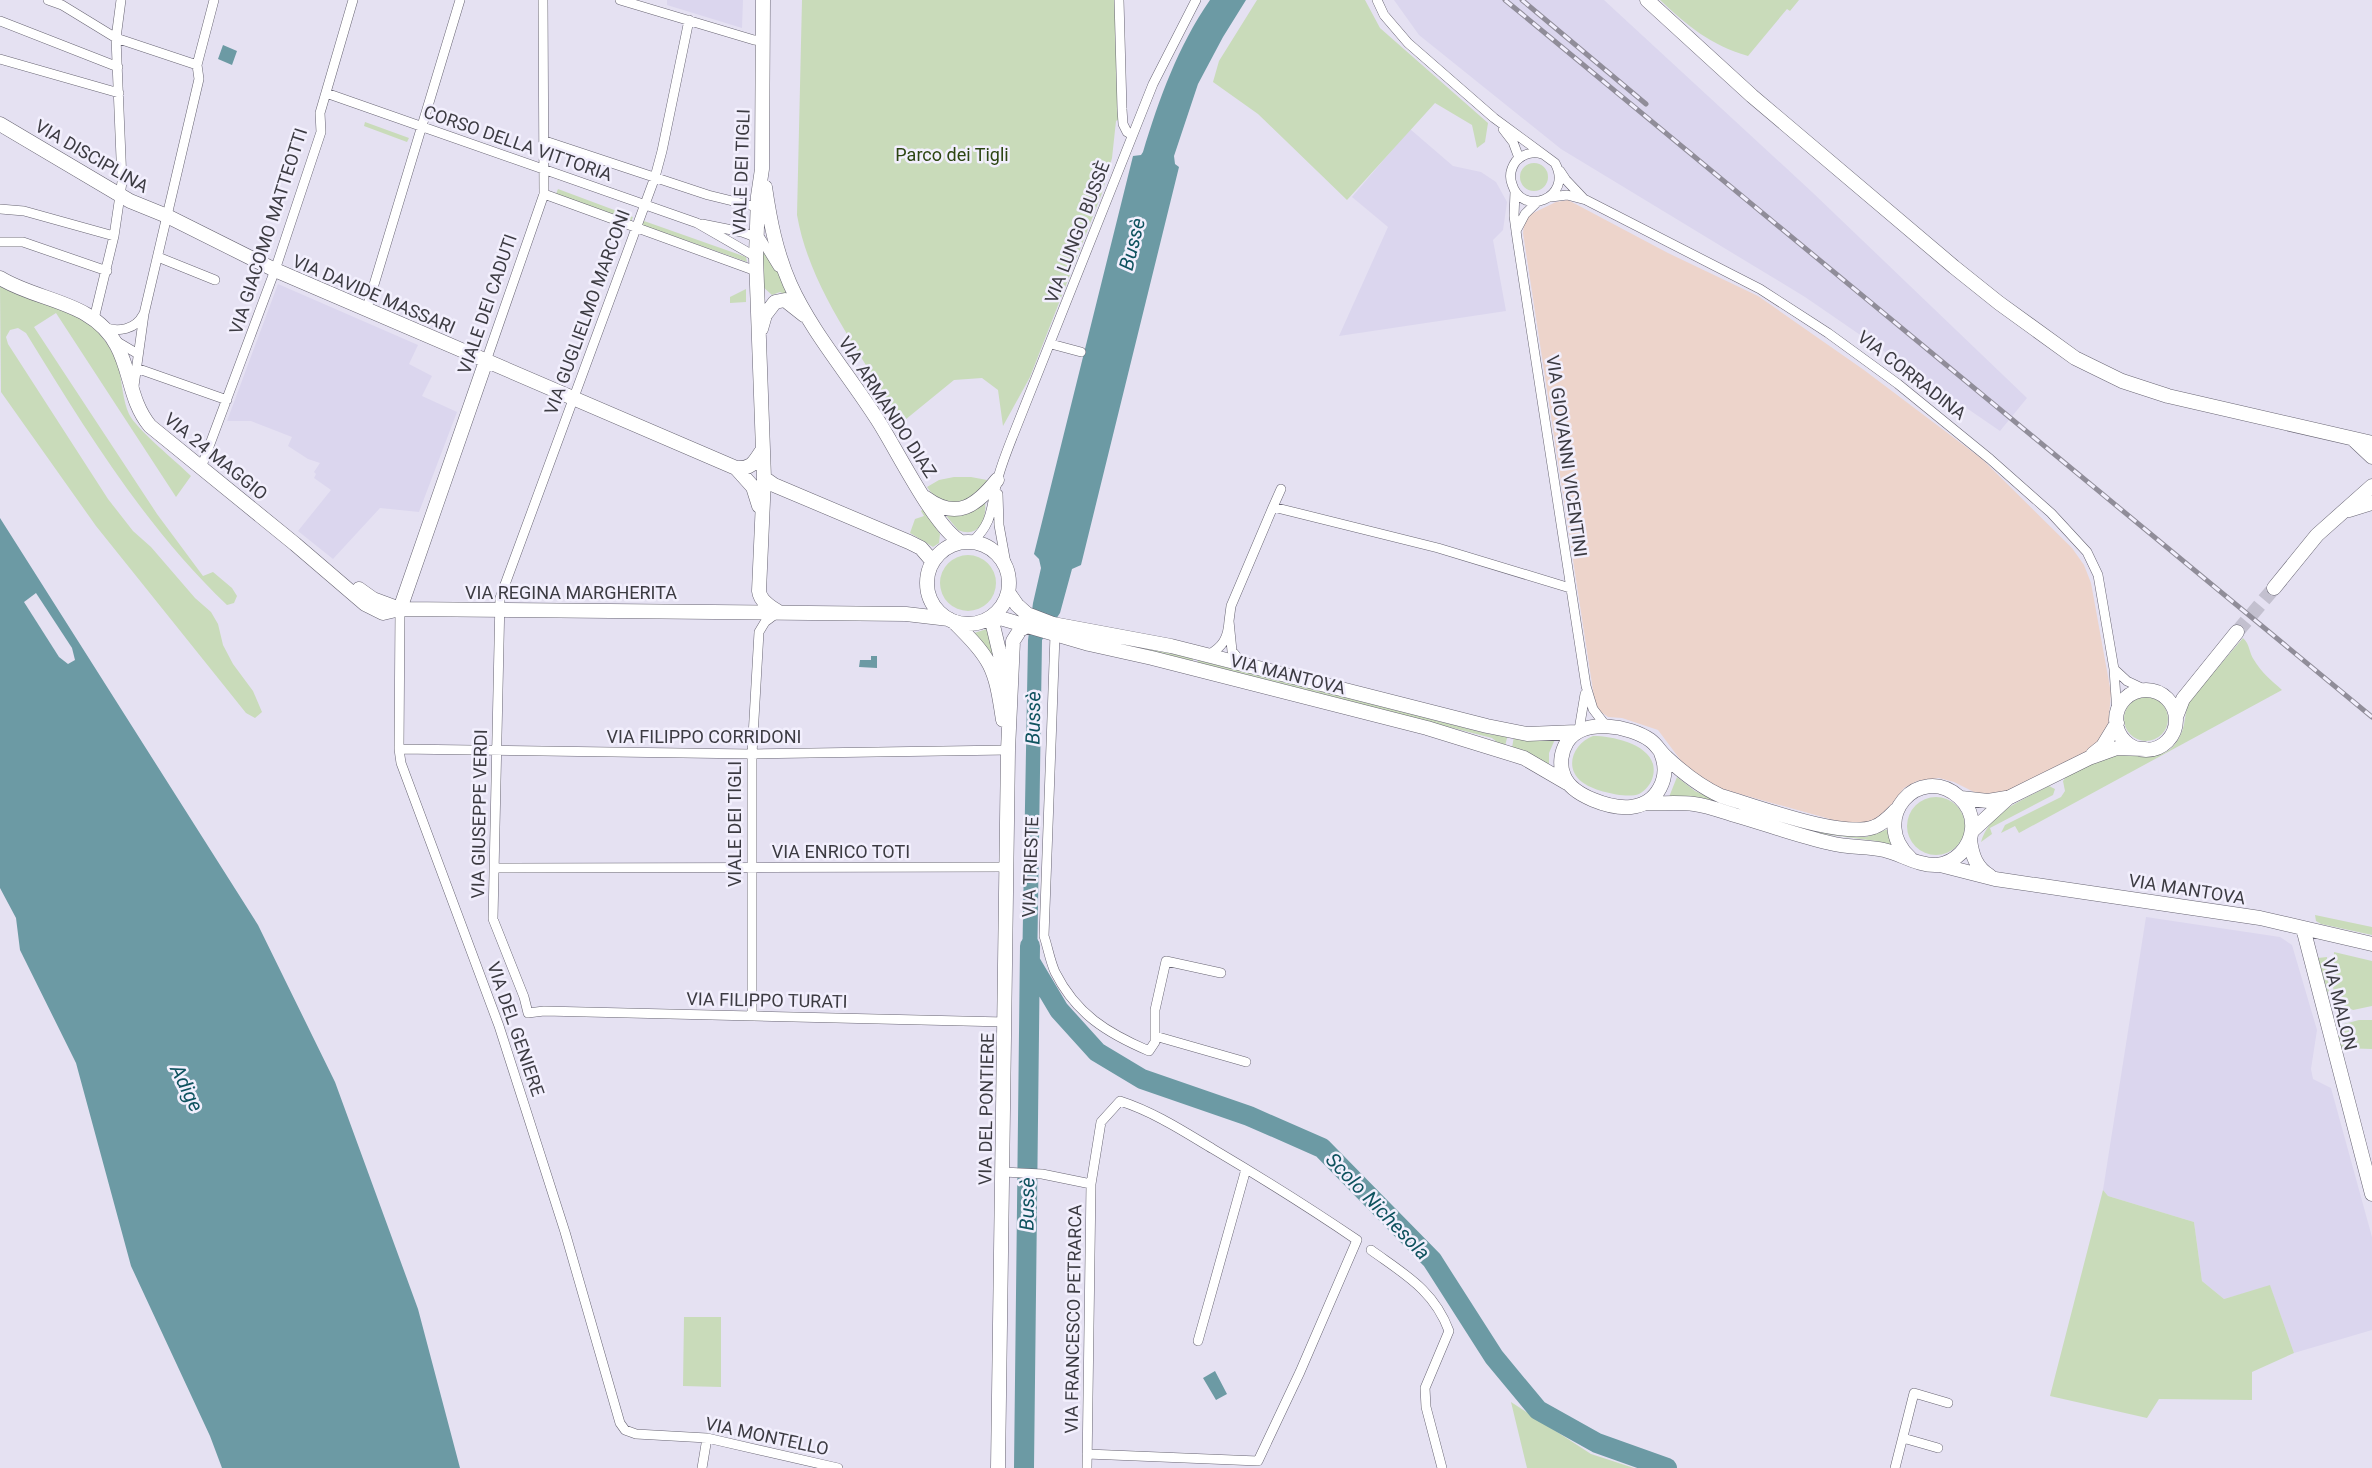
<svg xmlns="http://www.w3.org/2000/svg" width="2372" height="1468" font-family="Roboto,sans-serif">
  <rect width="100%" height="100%" fill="#e5e1f2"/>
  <path fill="#edd4cb" d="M1568,200L1668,253L1758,296L1864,370L1982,459L2072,548L2084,565L2091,583L2111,693L2108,729L2095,748L2008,793L2000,795H1980L1954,782L1939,778L1917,781L1904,788L1883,816L1865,824L1844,823L1722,789L1705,781L1685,766L1658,730L1622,718L1608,717L1597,709L1594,697L1523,233L1524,224L1529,215L1556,202Z"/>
  <path fill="#dbd6ee" d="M667,0H743L742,28L667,5Z
    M1394,0H1604L1812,192L2027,398L2000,431L1805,297L1561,149L1419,35Z
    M1410,129L1453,166L1481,172L1496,182L1507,202L1503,230L1493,240L1506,311L1339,336L1388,227L1352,197Z
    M278,284L418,345L409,364L432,376L422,396L457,412L419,512L380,508L333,559L298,531L331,490L314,478L316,474L314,472L320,463L308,459L288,446L292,437L251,421H227Z
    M2146,917L2280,937L2292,945L2317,1030L2311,1069L2313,1079L2331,1088L2372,1237V1330L2294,1353L2270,1286L2224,1299L2202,1281L2194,1222L2108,1196L2103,1190Z"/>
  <path fill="#c9dbba" d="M802,0H1116L1119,119L1116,121L1112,158L1102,193L1030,377L1003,426L998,390L982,378L954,380L900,424C865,355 811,294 797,215Z
    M1257,0H1365L1380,28L1488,123L1485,142L1477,148L1472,125L1435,103L1347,200L1258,114L1213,82L1219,61Z
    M1660,0H1799L1790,11L1787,9L1748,56C1710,45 1688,26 1660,0Z
    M365,122L409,138L407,142L364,126Z
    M1520 177a14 14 0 1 1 28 0a14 14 0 1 1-28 0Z
    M558,189L633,217L631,222L556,194Z
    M644,221L746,257L747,262L642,225Z
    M763,247L794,299L780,292L772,295L761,285Z
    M0,285C28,303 67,302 92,326C104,337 115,354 119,369C122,383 123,401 129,414C136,429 177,462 191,476L176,497L56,313L34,327L157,514L203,576L213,572L232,588L237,596L234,603L227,605C145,527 85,429 26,333L18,328L10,330L6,337L8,344L108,499L133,531L151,547L195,598L211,612L218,624L223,645L233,664L253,691L262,712L255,718L246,713L96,526L1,392Z
    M746,289V302L730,303V297Z
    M954,477H971L987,480C978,507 942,511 927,487L939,480Z
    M985,502C987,519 979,539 958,530L943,512Z
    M923,509L940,534L939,543L933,547L910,533L915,519L924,516L921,511Z
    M940 583a28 28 0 1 1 56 0a28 28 0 1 1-56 0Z
    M990,628L997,658L992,659L971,634Z
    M1071,633L1193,658V661Z
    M2243,638C2250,644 2249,653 2254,660C2261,672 2272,681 2282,690L2019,833L2015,826L2001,833L2005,825L2061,797L2065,791L2063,781L2066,777L2107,756C2132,745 2162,772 2180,736C2186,725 2184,712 2190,700Z
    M1198,660L1493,735L1501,732L1508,734L1505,746L1498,743L1492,738L1197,663Z
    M2124 719a22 22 0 1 1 44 0a22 22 0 1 1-44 0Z
    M1514,736L1556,737L1549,753V767L1512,748Z
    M1593,736C1615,736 1660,746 1653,776C1651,784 1646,790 1639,794C1627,799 1593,791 1582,782C1563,767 1574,743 1593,736Z
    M1677,777L1695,791L1713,799L1833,834L1866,837L1888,829L1893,846L1876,841L1823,834L1711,801L1669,797Z
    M2049,786L2055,789L2053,795L1990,828L1992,834L1981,842C1990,811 2023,800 2049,786Z
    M1907 826a29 29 0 1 1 58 0a29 29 0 1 1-58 0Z
    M2315,915L2372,927V935L2321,924L2316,921Z
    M2334,952L2372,961V1006L2353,1010L2333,1000Z
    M2327,957L2329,994H2328L2318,958Z
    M2359,1020H2372V1049L2341,1048L2338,1036L2344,1024Z
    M2103,1190L2108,1196L2194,1222L2202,1281L2224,1299L2270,1285L2294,1353L2252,1372V1400L2159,1399L2147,1418L2050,1396Z
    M684,1317H721V1387L683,1386Z
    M1511,1402L1591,1454L1634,1468H1527Z"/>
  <path fill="#6c9aa4" d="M1210,0H1246L1223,37L1198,84L1174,156L1175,164L1179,167L1081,565L1072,569L1060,613L1042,640L1037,972H1022L1028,640L1033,603L1041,568L1039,559L1034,554L1133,156L1141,155L1143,152C1159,99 1178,46 1210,0Z
    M223,45L237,51L232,65L218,59Z
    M0,518L258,925L335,1082L418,1309L460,1468H222L210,1436L131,1266L76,1063L20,950L16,918L0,888Z
    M871,656H877V668L859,667L860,660H871Z
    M1215,1371L1227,1394L1216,1400L1203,1378Z"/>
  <path fill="#e5e1f2" d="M36,593L72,648L75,660L68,664L59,657L24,602Z"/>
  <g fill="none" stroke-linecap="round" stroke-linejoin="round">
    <path stroke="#6c9aa4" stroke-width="20" d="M1031,963L1059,1010L1097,1052L1142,1079L1249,1116L1322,1148L1432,1260L1494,1357L1538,1410L1597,1443L1667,1468
      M1024,1468L1030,946"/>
    <path stroke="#c3c0cf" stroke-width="14" stroke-dasharray="14 7" stroke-linecap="butt" d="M2237,632L2274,588"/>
    <g stroke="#686573" stroke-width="10">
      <path id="street" d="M48,0L62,5L116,38L197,65
        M620,0L754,40L763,41
        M1119,0L1122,109L1123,124L1127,132L1132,135
        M1377,0L1384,15L1408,43L1494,118L1555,163C1574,198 1522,218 1512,184C1509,176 1511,168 1516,161C1523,154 1533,151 1542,154
        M689,20L662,151L655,177L500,598L493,919L524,997L528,1013L544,1011L1005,1022
        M0,21L118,67
        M0,59L119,93
        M326,93L697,223L756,257
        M1503,129L1513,142L1519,158
        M545,141L708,195L757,207
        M1560,171L1566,180L1584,199
        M1515,192L1514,216L1517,238L1586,686L1593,709L1606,726
        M544,194L756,271
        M1551,197L1567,195L1586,200L1760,289L1828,333L1898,384L1990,459L2051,513L2087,552L2098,575L2114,669L2117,713
        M0,209L24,211L114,236
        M702,224L742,232L761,239L778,267
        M1516,231L1525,214L1538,201
        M0,242H23L107,271
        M158,257L215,280
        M366,311L460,0
        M94,319L114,236L122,182L116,38L121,0
        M104,327C118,333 136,329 143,315
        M116,341L138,354
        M1051,344L1081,352
        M486,361L544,194L543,0
        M136,368L227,400
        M134,386L144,314L199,79L197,65L214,0
        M201,468L275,270L321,132L320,113L353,0
        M998,494L999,525L1007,569
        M1273,507L1281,489
        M972,542C995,521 990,506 998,478C1002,463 1008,448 1014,433L1153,84L1196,0
        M400,609L399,749L401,763L499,1026L565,1232L620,1423L625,1430L636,1434L707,1438L838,1468
        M1229,621L1231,606L1273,507L1438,548L1570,588
        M1055,635L1044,936C1048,948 1050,961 1055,972C1076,1014 1107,1033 1149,1051L1155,1042V1010L1166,961L1221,973
        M1208,655C1223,647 1228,638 1229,621L1232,651L1242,663
        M2114,669L2127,681L2146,690
        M1579,730L1585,694
        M399,749L752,754L1008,750
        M494,868L1008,867
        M752,1016V754L759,632L765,622L777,613
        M1155,1036L1246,1062
        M1003,1172L1042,1174L1091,1184L1087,1468
        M1371,1250C1404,1274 1434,1290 1449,1331L1425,1388L1426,1407L1442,1468
        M1198,1341L1246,1169
        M1903,1438L1938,1448
        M1087,1454L1258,1461L1300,1372L1357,1240C1310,1208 1262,1178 1213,1149C1183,1131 1154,1112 1120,1101L1101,1122L1091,1184
        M702,1468L707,1438
        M1895,1468L1914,1393L1948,1403"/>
    </g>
    <g stroke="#686573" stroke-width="15">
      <path id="secondary" d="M763,0L762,169L758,196L756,257L764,478L759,591C760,601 770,607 779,612
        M1647,0L1752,96L1954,267L1999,303L2075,358L2122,381L2168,396L2372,443
        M0,124L130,201L167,216L275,270L736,468C751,469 754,463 761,452
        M765,187C770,221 776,252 790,284C811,331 849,375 877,419C896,448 934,527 961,542
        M0,278C39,302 94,301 117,346C131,372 130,402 150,426L295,544L365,604L383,613L400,609L906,614L949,619
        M761,329L765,315L775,302L785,300L804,315
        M2355,441L2372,457
        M736,468L753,487L759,506
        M764,478L774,485L909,542L921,548L933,562
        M926,498C957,521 977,505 997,480
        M2349,510L2372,503
        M927 583a41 41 0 1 1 82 0a41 41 0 1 1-82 0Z
        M2274,588L2317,535L2372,486
        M359,589L373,599L400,609
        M1008,592L1017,605L1027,614L1053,624L1171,646L1487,726L1527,734L1577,732
        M400,609L486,361
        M993,616L1089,644L1152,658L1427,728L1524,758L1567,783
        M991,617L1006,680
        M953,621C992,660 995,666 1003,720
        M2116 720a30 30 0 1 1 60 0a30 30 0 1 1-60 0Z
        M2176,717L2183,699L2237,632
        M1661,753C1671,777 1658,804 1631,807C1611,809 1572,796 1564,776C1559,765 1561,752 1567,742C1583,717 1630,726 1650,740C1657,745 1660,752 1666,757C1683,773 1699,786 1721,796C1756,806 1842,839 1874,827C1883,824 1890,816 1896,810
        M2093,754L2103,746L2117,723
        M1961,798L1988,801L2006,798
        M1644,803C1660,804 1678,802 1694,804C1709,806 1724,812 1738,816C1769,825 1799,836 1830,843C1848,848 1867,846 1884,850C1901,854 1919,866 1937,865C1955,863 1970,848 1972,829C1973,817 1968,805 1959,797C1919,762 1868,819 1910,858
        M1972,831L2008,798L2089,758L2117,748L2145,749
        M1970,840C1972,855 1976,868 1990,876
        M1940,865L1995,879L2260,918L2372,944
        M2303,928L2372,1194
        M998,1468L1008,750L1013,641L1020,630L1027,626"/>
    </g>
    <use href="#street" stroke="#fff" stroke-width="9"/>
    <use href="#secondary" stroke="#fff" stroke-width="14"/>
    <g stroke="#908d99" stroke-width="5">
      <path id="rail" d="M1505,0L2372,717
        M1522,0L1646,104"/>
    </g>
    <use href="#rail" stroke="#f2effd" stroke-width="3" stroke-dasharray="9" stroke-linecap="butt"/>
  </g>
  <g text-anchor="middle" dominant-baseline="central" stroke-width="5" stroke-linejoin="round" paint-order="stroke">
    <g font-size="18" fill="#3c3b42" stroke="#f2effd">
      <text transform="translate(518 143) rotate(19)">CORSO DELLA VITTORIA</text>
      <text transform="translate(92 156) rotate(30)">VIA DISCIPLINA</text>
      <text transform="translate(741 172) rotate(-88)">VIALE DEI TIGLI</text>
      <text transform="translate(268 231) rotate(-72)">VIA GIACOMO MATTEOTTI</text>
      <text transform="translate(1077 232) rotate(-69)">VIA LUNGO BUSSÈ</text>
      <text transform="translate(374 294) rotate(23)">VIA DAVIDE MASSARI</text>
      <text transform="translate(487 304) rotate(-71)">VIALE DEI CADUTI</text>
      <text transform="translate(587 312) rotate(-70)">VIA GUGLIELMO MARCONI</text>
      <text transform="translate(1912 375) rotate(38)">VIA CORRADINA</text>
      <text transform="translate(888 407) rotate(57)">VIA ARMANDO DIAZ</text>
      <text transform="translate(216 456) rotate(39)">VIA 24 MAGGIO</text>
      <text transform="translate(1567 456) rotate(82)">VIA GIOVANNI VICENTINI</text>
      <text x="571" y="592">VIA REGINA MARGHERITA</text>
      <text transform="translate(1288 674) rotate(14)">VIA MANTOVA</text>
      <text x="704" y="736">VIA FILIPPO CORRIDONI</text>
      <text transform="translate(479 814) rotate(-89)">VIA GIUSEPPE VERDI</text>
      <text transform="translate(734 824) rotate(-90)">VIALE DEI TIGLI</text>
      <text x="841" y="851">VIA ENRICO TOTI</text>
      <text transform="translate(1030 867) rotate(-88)">VIA TRIESTE</text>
      <text transform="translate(2187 889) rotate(9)">VIA MANTOVA</text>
      <text transform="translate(767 1000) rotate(1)">VIA FILIPPO TURATI</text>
      <text transform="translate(2340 1004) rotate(76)">VIA MALON</text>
      <text transform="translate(516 1029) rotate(71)">VIA DEL GENIERE</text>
      <text transform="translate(986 1109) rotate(-89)">VIA DEL PONTIERE</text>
      <text transform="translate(1073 1319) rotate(-89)">VIA FRANCESCO PETRARCA</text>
      <text transform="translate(767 1436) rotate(12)">VIA MONTELLO</text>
    </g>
    <g font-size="18" fill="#2c4512" stroke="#f2effd">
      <text x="952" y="154">Parco dei Tigli</text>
    </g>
    <g font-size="20" font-style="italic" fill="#0e525e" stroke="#f2effd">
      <text transform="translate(1132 244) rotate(-76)">Bussè</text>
      <text transform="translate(1033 718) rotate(-89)">Bussè</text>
      <text transform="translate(187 1088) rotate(64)">Adige</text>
      <text transform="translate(1027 1204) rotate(-89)">Bussè</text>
      <text transform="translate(1378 1206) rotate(46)">Scolo Nichesola</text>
    </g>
  </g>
</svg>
